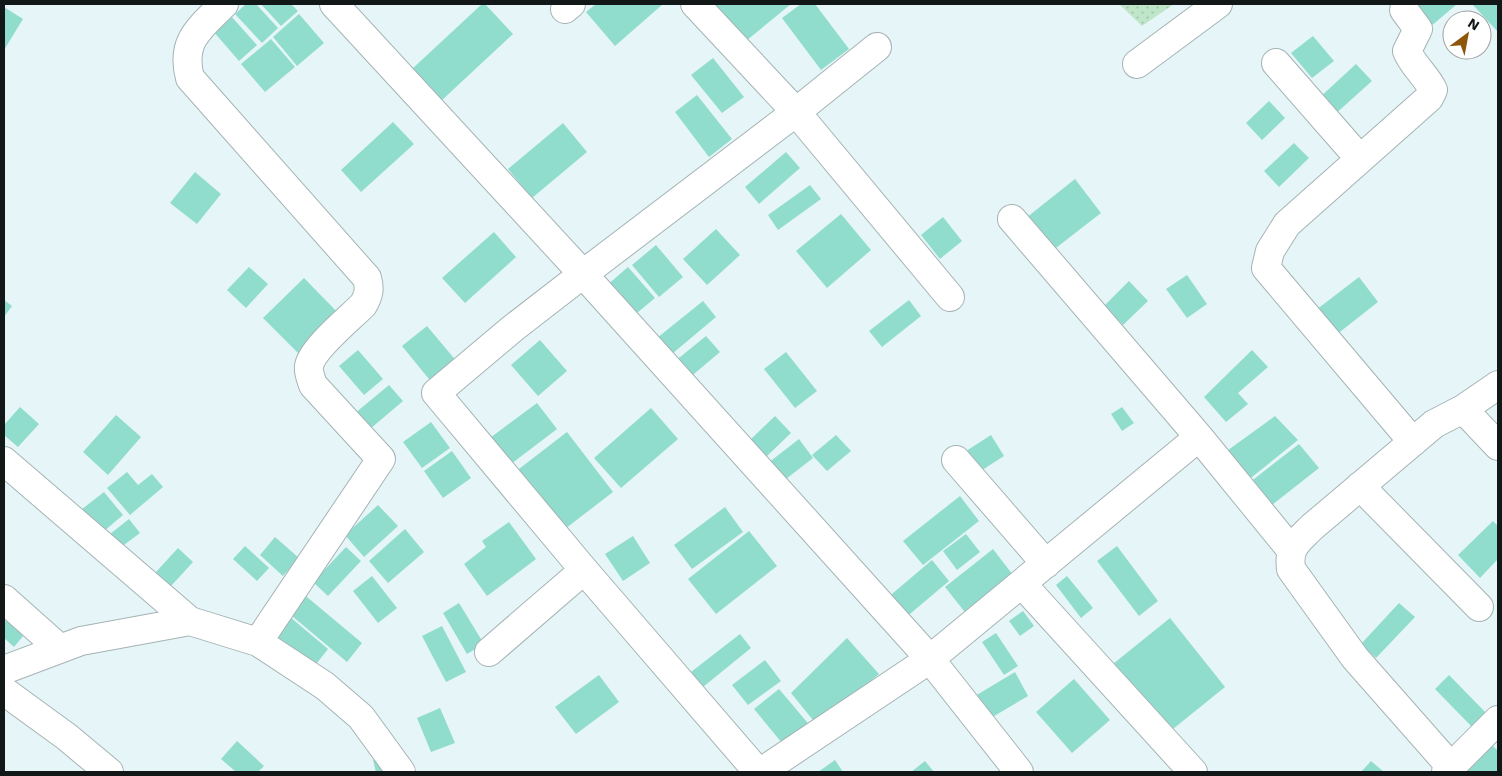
<svg xmlns="http://www.w3.org/2000/svg" width="1502" height="776" font-family="'Work Sans',sans-serif">
  <defs>
    <pattern id="grass-dots" width="8" height="8" patternUnits="userSpaceOnUse" patternTransform="scale(1.25)"><rect width="8" height="8" fill="#c0e6c9"/><path d="M2 2h.1M6 6h.1" fill="none" stroke="#a4c5ac" stroke-width="1.8" stroke-linecap="round"/></pattern>
  </defs>
  <rect width="100%" height="100%" fill="#e6f5f7"/>
  <path fill="url(#grass-dots)" d="M1119,4H1174L1142,26Z"/>
  <path fill="#90ddce" d="M246,4H256L278,28L262,43L235,14Z
    M261,4H291L298,11L281,26Z
    M482,4H485L513,34L441,101L412,69Z
    M596,4H663L615,46L586,12Z
    M706,4H791L741,45Z
    M801,4H815L849,49L821,70L782,18Z
    M1410,4H1457L1430,27Z
    M1472,4H1498V32Z
    M4,7L23,19L4,50Z
    M299,14L324,43L297,66L273,37Z
    M231,16L257,45L239,61L213,31Z
    M1313,36L1334,61L1312,78L1291,53Z
    M271,39L295,67L265,92L241,64Z
    M713,58L744,97L722,113L691,75Z
    M1356,64L1372,81L1333,116L1318,99Z
    M697,95L732,139L709,157L675,112Z
    M1269,101L1285,118L1262,140L1246,123Z
    M393,122L414,144L361,192L341,170Z
    M563,123L587,152L532,198L508,169Z
    M1294,143L1309,158L1279,187L1264,171Z
    M786,152L800,168L759,204L745,187Z
    M195,172L221,194L197,224L170,203Z
    M1075,179L1101,213L1052,251L1026,218Z
    M810,185L821,199L778,230L768,215Z
    M841,214L871,250L827,288L796,251Z
    M943,217L962,241L940,259L921,235Z
    M716,229L740,255L707,285L683,259Z
    M494,232L516,257L465,303L442,278Z
    M656,245L683,277L659,297L632,265Z
    M249,267L268,284L246,308L227,290Z
    M628,267L655,298L631,318L605,287Z
    M1187,275L1207,304L1187,318L1166,289Z
    M1359,277L1378,302L1336,335L1316,310Z
    M304,278L346,321L306,361L263,318Z
    M1129,281L1148,301L1123,325L1104,306Z
    M4,300L12,306L4,317Z
    M909,300L921,316L882,347L869,331Z
    M703,301L716,317L666,359L652,342Z
    M427,326L458,363L433,384L402,346Z
    M706,336L720,352L688,379L674,362Z
    M540,340L567,371L538,396L511,365Z
    M358,350L383,379L364,395L339,366Z
    M1252,350L1268,367L1238,393L1248,404L1226,422L1204,397Z
    M786,352L817,391L795,408L764,369Z
    M389,385L403,401L363,435L348,419Z
    M537,403L557,429L507,467L486,441Z
    M20,407L39,424L18,447L4,435V425Z
    M1122,407L1134,423L1122,431L1111,414Z
    M651,408L678,439L621,488L594,458Z
    M116,415L141,437L108,475L83,452Z
    M775,416L791,433L766,457L750,440Z
    M1275,416L1298,440L1247,481L1224,453Z
    M431,422L450,448L422,468L403,442Z
    M567,432L613,492L561,532L515,472Z
    M836,435L851,451L827,471L812,455Z
    M991,435L1004,456L976,474L963,453Z
    M799,439L813,458L777,486L763,467Z
    M1299,444L1319,468L1268,508L1249,483Z
    M452,451L471,478L443,498L424,471Z
    M127,472L138,485L152,474L163,487L130,515L107,488Z
    M104,492L123,515L97,537L77,513Z
    M960,496L979,521L923,565L903,541Z
    M378,505L398,526L364,557L345,535Z
    M725,507L743,532L692,569L674,545Z
    M129,519L140,533L116,551L105,538Z
    M1493,521L1498,526V559L1480,578L1458,555Z
    M509,522L536,559L487,596L464,564L486,547L482,541Z
    M405,529L424,552L388,583L369,561Z
    M749,531L777,566L716,614L688,579Z
    M966,534L980,552L957,570L943,551Z
    M633,536L650,563L623,581L605,554Z
    M275,537L299,558L283,576L260,555Z
    M245,546L269,568L257,581L233,559Z
    M1117,546L1158,601L1139,616L1097,561Z
    M346,547L361,561L328,596L313,582Z
    M178,548L193,562L171,586L156,572Z
    M993,549L1016,579L968,616L945,587Z
    M932,560L949,581L904,619L886,599Z
    M372,576L397,608L378,623L353,591Z
    M1067,576L1093,608L1081,618L1056,585Z
    M301,592L362,643L347,662L286,611Z
    M459,603L484,644L467,654L443,613Z
    M1399,603L1415,617L1376,658L1361,644Z
    M1023,611L1034,626L1020,636L1009,621Z
    M11,614L29,629L14,647L4,638V623Z
    M290,617L328,649L309,673L269,642Z
    M1170,618L1225,687L1168,733L1113,664Z
    M442,626L466,672L446,682L422,636Z
    M996,633L1018,666L1004,675L982,642Z
    M740,634L751,648L703,687L691,672Z
    M847,638L879,674L817,725L791,693Z
    M765,660L781,681L748,705L732,685Z
    M1015,672L1028,696L984,722L970,699Z
    M599,675L619,702L576,734L555,707Z
    M1449,675L1489,716L1475,730L1435,689Z
    M1074,679L1110,720L1072,753L1036,712Z
    M779,689L812,728L787,749L754,709Z
    M440,708L455,743L431,752L417,718Z
    M237,741L264,766L258,772H236L221,759Z
    M1490,743L1498,751V772H1468L1466,770Z
    M387,756L391,772H376L373,760Z
    M835,760L843,772H818Z
    M925,761L934,772H911Z
    M1371,761L1384,772H1361Z"/>
  <g fill="none" stroke-linecap="round" stroke-linejoin="round">
    <g stroke="#a5b3b5" stroke-width="30">
      <path id="minor" d="M224,4C200,28 180,41 190,78L367,278C370,289 369,295 363,305C350,318 312,349 309,366C308,373 311,378 313,385L381,459L258,642
        M334,4L583,274L512,329L436,393L584,570L758,772
        M695,4L796,112L950,297
        M565,9L571,4
        M1404,10L1418,29L1407,51C1413,66 1426,75 1433,90L1429,98L1287,224L1270,251L1266,268L1413,442
        M877,47L796,112L583,274L930,659L1019,772
        M1276,63L1360,159
        M1137,64L1218,4
        M1012,219L1199,437L1292,551
        M1463,409L1498,446
        M956,460L1046,564
        M4,461L190,621L258,642L325,686L361,717L401,772
        M1360,486L1479,607
        M1022,584L1193,772
        M4,599L59,648
        M489,652L584,570
        M4,670L81,641L190,621
        M1451,767L1355,658L1291,569C1288,547 1297,542 1312,527L1434,424L1463,409L1498,385
        M761,772L930,659L1199,437
        M1446,772L1498,720"/>
    </g>
    <g stroke="#a5b3b5" stroke-width="30">
      <path id="major" d="M4,691L67,737L109,772"/>
    </g>
    <use href="#minor" stroke="#fff" stroke-width="28"/>
    <use href="#major" stroke="#fff" stroke-width="28"/>
  </g>
  <rect width="1502" height="776" fill="none" stroke="#121717" stroke-width="10"/>
  <g transform="translate(1467 35) rotate(32)"><circle r="24" fill="#ffffff" stroke="#a0a2a2"/>
  <path d="M0-4L9 19L0 12L-9 19Z" fill="#8d560b"/>
  <text y="-8" font-size="14" font-weight="bold" text-anchor="middle" fill="#121717">N</text>
  </g>
</svg>
